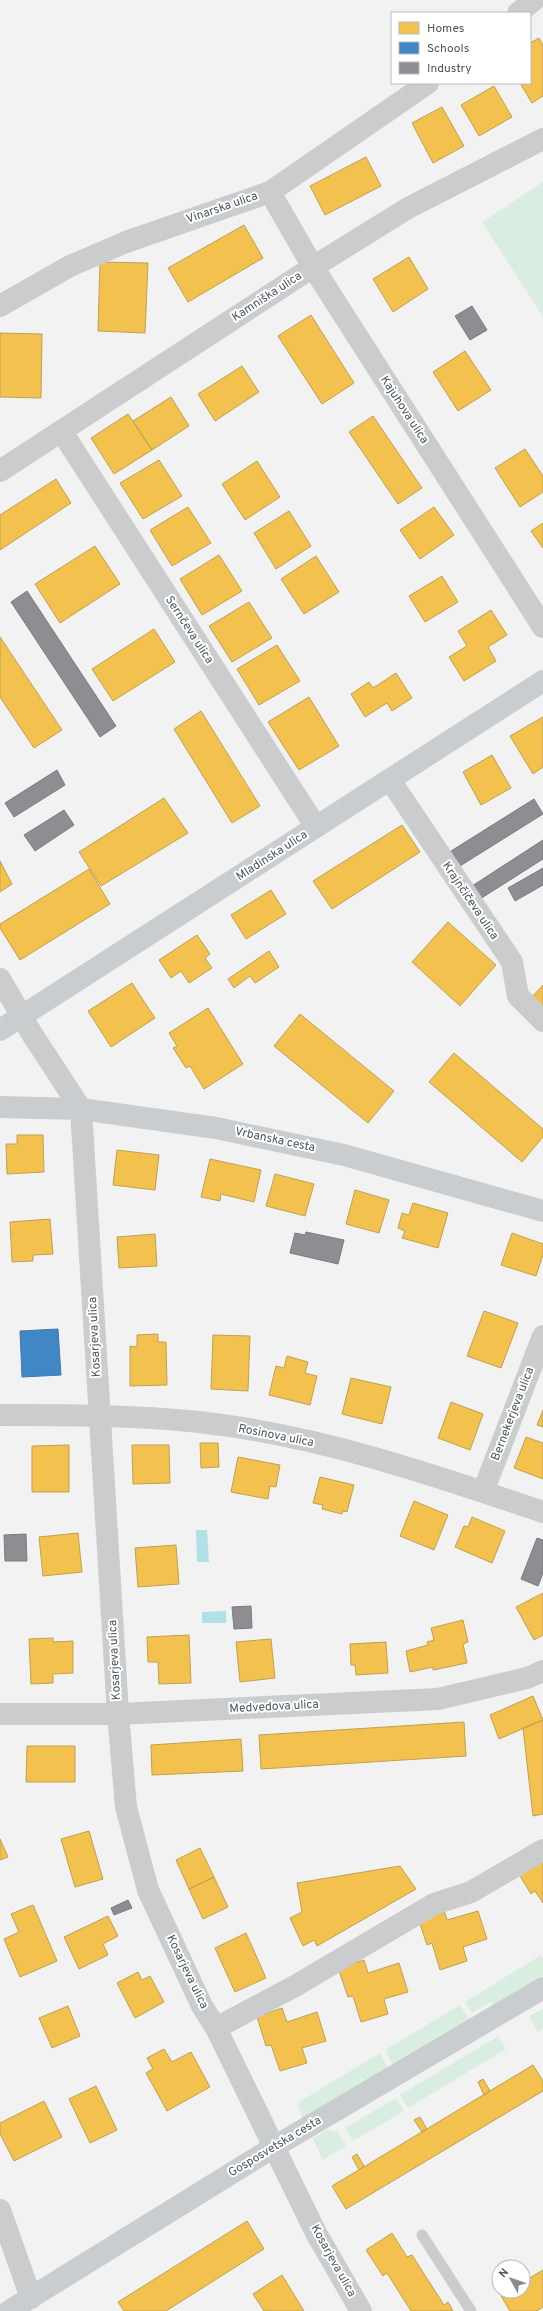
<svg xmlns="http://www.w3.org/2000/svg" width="543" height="2311" font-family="Overpass,sans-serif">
  <rect width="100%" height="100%" fill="#f2f2f2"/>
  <path fill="#d9eee0" d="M543,182V317L482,222Z
    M541,1955L543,1959V1975L493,2005L490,2002L472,2013L465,2002Z
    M460,2005L469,2019L393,2066L385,2050Z
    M543,2009V2028L538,2032L529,2016Z
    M498,2036L506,2049L408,2108L400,2095Z
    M380,2053L388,2068L303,2120L297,2103Z
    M396,2098L404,2111L353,2141L345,2128Z
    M328,2129L338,2132L346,2146L323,2160L313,2139Z"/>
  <path fill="#b2e0e7" d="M196,1530H207L209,1562H197Z
    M226,1611V1623H202V1612Z"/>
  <path fill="#f2c14e" stroke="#c0a152" d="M539,38L543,45V96L532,103L520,83H530V43Z
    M494,86L512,117L479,136L461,105Z
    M442,107L464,146L433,163L412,123Z
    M366,157L381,186L325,215L310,186Z
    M244,225L263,258L188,302L168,268Z
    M409,257L428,289L393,312L373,279Z
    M100,262L148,263L145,333L98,331Z
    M311,315L354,383L322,404L278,336Z
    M0,333L42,334L41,398L0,397Z
    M465,351L491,390L458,411L433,372Z
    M242,366L259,392L215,421L198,394Z
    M171,397L189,426L152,450L133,421Z
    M128,414L152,450L114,474L91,438Z
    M373,416L422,488L398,504L349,432Z
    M525,449L543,476V492L520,507L495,468Z
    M159,460L182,496L143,519L120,483Z
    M257,461L280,497L245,520L222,484Z
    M56,479L71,503L0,550V515Z
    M188,507L211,543L172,566L150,530Z
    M434,507L454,535L420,559L400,530Z
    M289,511L311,546L276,569L254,533Z
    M543,523V548L531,531Z
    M95,546L120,584L60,623L35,584Z
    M219,555L242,591L202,615L180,579Z
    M316,556L339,592L304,614L281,579Z
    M442,576L458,602L425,622L409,596Z
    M249,602L272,638L232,662L209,626Z
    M491,610L507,635L488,647L496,661L464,681L449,657L467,646L458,631Z
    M154,629L175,662L113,701L92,669Z
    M0,637L62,730L34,748L0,697Z
    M277,645L300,681L259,705L237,669Z
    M396,673L412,698L392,711L387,703L365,717L351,694L369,682L373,688Z
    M309,697L339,746L299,770L268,722Z
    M201,711L260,806L232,823L174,729Z
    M543,717V767L533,774L510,736Z
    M492,755L511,788L481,805L463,772Z
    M164,798L188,833L101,886L79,852Z
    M402,825L420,852L332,909L313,881Z
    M0,861L12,884L0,892Z
    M89,869L110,904L20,960L0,928V924Z
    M271,890L286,914L246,939L231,915Z
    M448,922L496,965L460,1006L412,962Z
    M197,935L210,954L205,958L212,968L189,983L181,971L171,978L159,960Z
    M269,951L279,967L255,983L250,976L234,988L228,979Z
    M132,983L155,1018L111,1047L88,1011Z
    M543,985V1010L530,999Z
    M208,1008L243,1064L204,1089L190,1066L186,1068L173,1048L177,1046L169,1033Z
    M300,1014L394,1091L368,1123L274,1046Z
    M454,1053L543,1129V1137L522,1162L429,1082Z
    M17,1135H43L44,1172L7,1174L6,1144H17Z
    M117,1150L159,1155L155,1190L113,1185Z
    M210,1159L261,1170L254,1202L221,1194L220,1201L201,1197Z
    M275,1174L314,1184L305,1216L266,1206Z
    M355,1190L389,1200L379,1233L346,1224Z
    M413,1203L448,1213L438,1248L402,1238L405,1231L398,1228L402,1213L409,1215Z
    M50,1219L53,1254L33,1255V1261L12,1262L10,1222Z
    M512,1233L543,1244V1255L536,1276L501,1265Z
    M155,1234L157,1266L119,1268L117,1237Z
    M484,1311L518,1323L501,1368L467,1356Z
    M158,1334V1342H166L167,1385L130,1386V1346L137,1347V1335Z
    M213,1335L250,1336L248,1391L211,1389Z
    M287,1356L308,1362L305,1373L317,1376L310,1405L269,1395L276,1366L284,1368Z
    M351,1378L391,1387L382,1424L342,1414Z
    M451,1402L483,1414L470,1450L438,1438Z
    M543,1410V1427L537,1425Z
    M526,1437L543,1443V1479L514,1468Z
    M200,1443H218L219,1467L201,1468Z
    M69,1445V1492H32V1446Z
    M132,1445H169L170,1483L133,1484Z
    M238,1457L280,1465L276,1487L270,1486L268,1499L231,1492Z
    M320,1477L354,1485L347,1512L343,1511L342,1514L322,1509L323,1505L313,1503Z
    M414,1501L448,1515L434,1550L400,1536Z
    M472,1517L505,1531L492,1563L455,1547L464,1526L468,1527Z
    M78,1533L82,1572L43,1576L39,1537Z
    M176,1545L179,1584L138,1587L135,1548Z
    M543,1593V1635L534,1640L516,1607Z
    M463,1620L468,1642L463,1644L467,1663L433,1670V1667L410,1672L406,1651L428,1645L427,1642L434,1640L431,1628Z
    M189,1635L191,1683L159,1684L158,1662H148L147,1637Z
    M53,1638V1642L73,1641V1673L53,1674V1683L31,1684L29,1639Z
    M271,1639L275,1678L240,1682L236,1642Z
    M386,1642L388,1673L356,1675L355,1665H351L350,1644Z
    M533,1696L543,1720L499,1739L490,1715Z
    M543,1720V1814L533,1816L523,1728Z
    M464,1722L466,1756L261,1769L259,1735Z
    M241,1739L243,1771L152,1775L151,1745Z
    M27,1746H75V1782H26Z
    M89,1831L103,1879L75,1887L61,1839Z
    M0,1839L8,1857L0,1860Z
    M200,1848L214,1877L189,1889L176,1860Z
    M543,1855V1903L535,1891L531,1894L517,1871Z
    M400,1866L416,1889L317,1946L314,1940L303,1946L290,1918L302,1912L297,1883Z
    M214,1877L228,1907L203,1919L189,1889Z
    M33,1905L57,1961L20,1977L4,1939L19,1932L11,1914Z
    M443,1907L447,1920L478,1911L487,1939L463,1947L467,1961L440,1970L432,1943L427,1945L417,1915Z
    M108,1916L118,1936L103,1944L108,1955L79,1969L64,1937Z
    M246,1933L266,1978L235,1992L215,1948Z
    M364,1960L368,1973L399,1963L408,1992L384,1999L388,2014L361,2022L353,1996L348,1997L338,1968Z
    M138,1972L142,1980L150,1976L164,2002L135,2018L117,1983Z
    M68,2006L80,2036L52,2048L39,2018Z
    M282,2008L287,2022L317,2012L326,2041L302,2048L307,2063L280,2071L271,2045L266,2046L257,2017Z
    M164,2049L172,2062L191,2052L210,2087L167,2111L146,2073L153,2069L147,2058Z
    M533,2065L543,2081V2091L346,2209L332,2186Z
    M483,2079L490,2091L484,2095L478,2082Z
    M96,2086L117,2130L90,2143L69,2099Z
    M44,2101L62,2137L14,2161L0,2134V2123Z
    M420,2117L427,2129L422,2132L414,2120Z
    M357,2154L364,2166L359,2170L352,2157Z
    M247,2221L264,2249L166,2311H124L118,2302Z
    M392,2233L407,2257L412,2255L444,2305L448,2302L453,2311H411L387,2273L383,2276L366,2250Z
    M543,2270V2307L537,2311H510L501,2296L509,2291H523V2282Z
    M282,2275L304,2311H264L253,2294Z"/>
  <path fill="#3f88c5" stroke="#4379a6" d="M58,1329L61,1375L22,1377L20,1331Z"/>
  <path fill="#8d8d92" stroke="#797c82" d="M472,306L487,330L470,340L455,316Z
    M27,591L116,726L100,737L11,602Z
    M57,770L65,785L14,817L5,803Z
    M534,799L543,814L460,866L451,851Z
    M64,810L74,825L35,851L24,835Z
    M543,840V859L480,899L472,886Z
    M543,868V885L515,901L508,888Z
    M306,1232L344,1240L338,1264L290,1253L295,1233L305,1235Z
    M26,1534L27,1561H5L4,1535Z
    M537,1538L543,1540V1573L538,1586L521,1579Z
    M251,1606L252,1628L234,1629L232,1607Z
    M128,1900L132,1908L114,1915L111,1908Z"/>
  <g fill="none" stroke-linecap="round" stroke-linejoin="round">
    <path stroke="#cacccd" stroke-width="11" d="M422,2235L471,2311"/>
    <path stroke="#cacccd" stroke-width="22" d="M518,13L534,0
      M270,192L313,267L543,627
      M0,306L70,266L126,242L270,192L428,83
      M62,432L316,827
      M0,471L313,267L408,208L543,139
      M390,780L512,962L518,996L543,1021
      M0,979L32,1034L81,1109L118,1714L126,1807L148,1890L202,2006L216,2028L316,2233L361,2311
      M0,1415C66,1415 133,1415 199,1422C317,1435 431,1474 543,1512
      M483,1492L543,1336
      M0,1714H118L438,1699L527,1678L543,1671
      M216,2028L295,1986L434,1904L471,1892L543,1850
      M0,2210L31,2298"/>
    <path stroke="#cacdcf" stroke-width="22" d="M0,1030L543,681
      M0,1107L81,1109L216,1128L344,1155L543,1211
      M9,2311L274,2147L543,1988"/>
  </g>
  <g text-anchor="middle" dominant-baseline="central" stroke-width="4" stroke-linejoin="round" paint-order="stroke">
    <g font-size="12" fill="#4b555c" stroke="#fff">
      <text transform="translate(222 208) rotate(-19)">Vinarska ulica</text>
      <text transform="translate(267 297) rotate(-33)">Kamniška ulica</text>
      <text transform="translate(404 410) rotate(57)">Kajuhova ulica</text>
      <text transform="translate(189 630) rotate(57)">Sernčeva ulica</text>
      <text transform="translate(272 856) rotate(-33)">Mladinska ulica</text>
      <text transform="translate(470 901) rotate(56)">Krajnčičeva ulica</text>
      <text transform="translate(275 1140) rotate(12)">Vrbanska cesta</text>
      <text transform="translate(95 1337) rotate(-93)">Kosarjeva ulica</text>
      <text transform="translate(513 1414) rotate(-69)">Bernekerjeva ulica</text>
      <text transform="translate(276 1436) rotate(11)">Rosinova ulica</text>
      <text transform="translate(115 1660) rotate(-93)">Kosarjeva ulica</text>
      <text transform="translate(274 1707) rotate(-3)">Medvedova ulica</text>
      <text transform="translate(187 1972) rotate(64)">Kosarjeva ulica</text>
      <text transform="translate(275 2147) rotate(-31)">Gosposvetska cesta</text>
      <text transform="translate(333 2261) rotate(61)">Kosarjeva ulica</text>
    </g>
  </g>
  <rect x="391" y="12" width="140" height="72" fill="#ffffff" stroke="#b7bbbe"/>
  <rect x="399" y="22" width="20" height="12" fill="#f2c14e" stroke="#b7bbbe"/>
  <text x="427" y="32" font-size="12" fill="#4b555c">Homes</text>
  <rect x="399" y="42" width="20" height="12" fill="#3f88c5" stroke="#b7bbbe"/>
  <text x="427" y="52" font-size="12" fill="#4b555c">Schools</text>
  <rect x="399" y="62" width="20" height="12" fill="#8d8d92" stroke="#b7bbbe"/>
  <text x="427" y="72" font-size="12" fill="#4b555c">Industry</text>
  <g transform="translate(511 2279) rotate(310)"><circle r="19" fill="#ffffff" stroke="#b7bbbe"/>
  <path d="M0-3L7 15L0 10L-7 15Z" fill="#858c90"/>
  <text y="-6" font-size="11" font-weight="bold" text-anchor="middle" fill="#4b555c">N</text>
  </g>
</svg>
